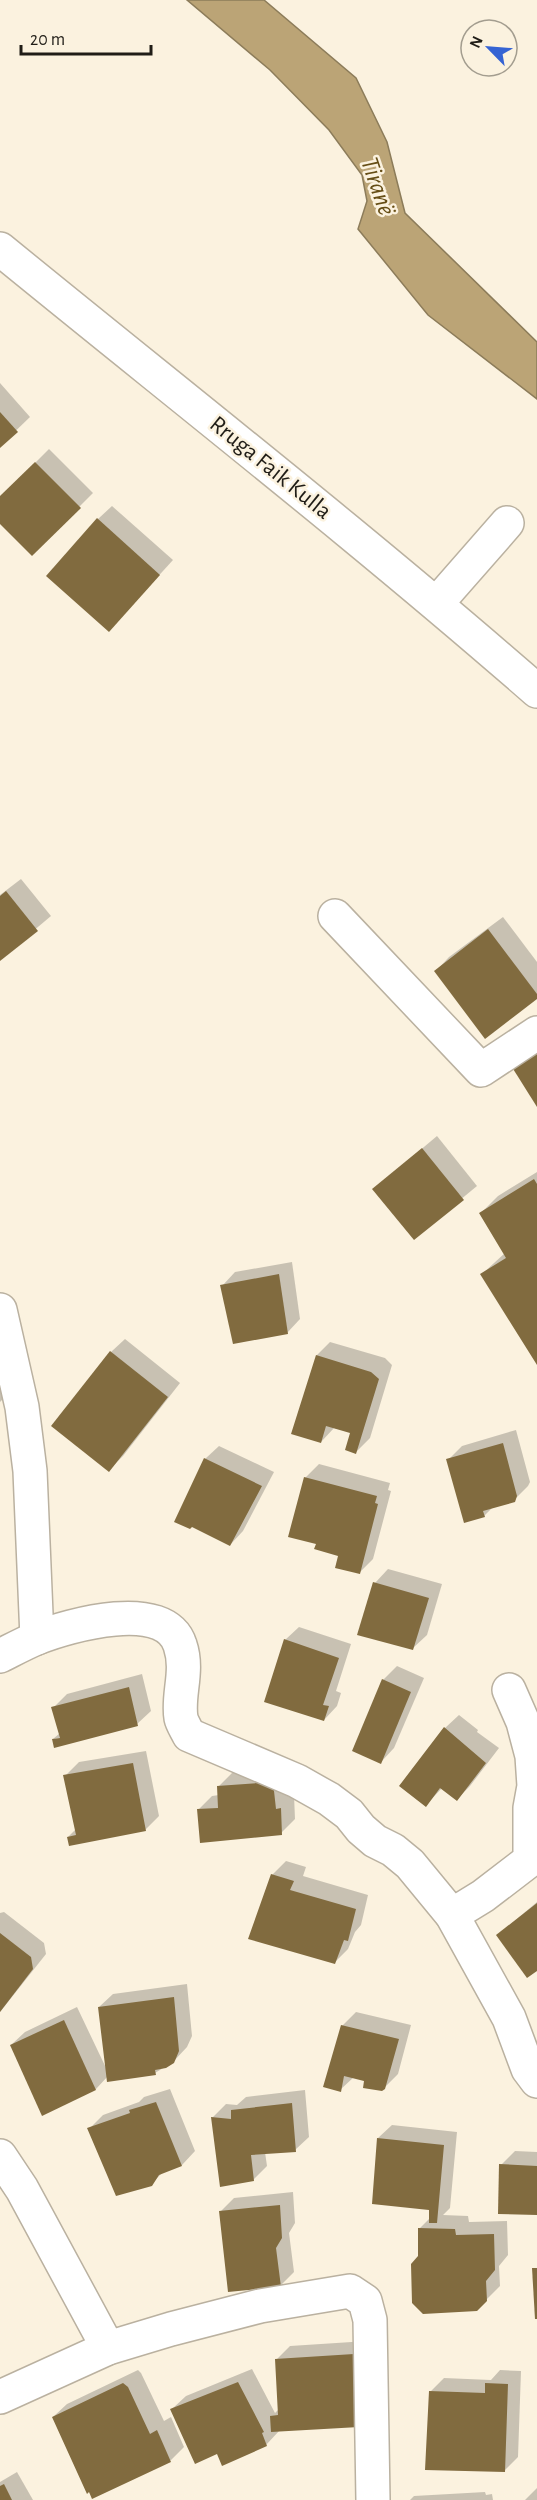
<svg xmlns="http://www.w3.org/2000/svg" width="537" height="2500" font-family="'Alegreya Sans',sans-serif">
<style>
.water{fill:#bba476;stroke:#8c7c5a;stroke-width:1.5}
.shadow{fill:#0003}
.building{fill:#816b3f}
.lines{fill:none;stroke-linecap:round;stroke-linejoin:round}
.minor-casing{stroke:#bab1a0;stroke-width:36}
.minor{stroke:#fff;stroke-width:33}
.labels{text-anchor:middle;stroke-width:5;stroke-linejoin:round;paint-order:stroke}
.street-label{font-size:24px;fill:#201d17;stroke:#fbf2df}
.water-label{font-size:26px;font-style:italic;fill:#654d15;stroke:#fbf2df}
</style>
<rect width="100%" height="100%" fill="#fbf2df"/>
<!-- water -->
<polygon class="water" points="187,0 264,0 356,78 387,142 405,213 537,342 537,399 428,315 358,229 367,201 362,175 329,130 270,70"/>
<!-- shadow -->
<g class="shadow">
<polygon points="0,383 30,417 0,446"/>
<polygon points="49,449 93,493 32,554 0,522 0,498"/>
<polygon points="112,506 173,560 122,616 98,519"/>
<polygon points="21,879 51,916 0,959 0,895"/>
<polygon points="503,917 537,962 537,997 436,971 449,957"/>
<polygon points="437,1136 477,1186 414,1238 374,1189"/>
<polygon points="537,1172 537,1363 482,1274 505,1253 481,1213 498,1196"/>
<polygon points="292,1262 300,1319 287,1333 222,1286 235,1272"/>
<polygon points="0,1328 7,1395 0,1402"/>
<polygon points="125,1339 180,1383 123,1456 109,1470 111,1352"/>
<polygon points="330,1342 385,1358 392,1365 370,1438 356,1452 352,1432 334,1428 321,1442 317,1355"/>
<polygon points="516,1430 530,1482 528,1486 514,1500 494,1506 484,1516 448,1460 462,1446"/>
<polygon points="219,1446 274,1472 243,1531 230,1545 205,1459"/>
<polygon points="319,1464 390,1483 388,1490 391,1491 373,1559 360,1572 340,1555 318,1543 305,1478"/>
<polygon points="388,1569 442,1584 427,1635 413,1648 375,1583"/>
<polygon points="299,1627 351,1644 336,1691 341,1693 337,1706 324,1720 285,1640"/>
<polygon points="397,1666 424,1678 394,1748 381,1762 383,1680"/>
<polygon points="142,1674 151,1711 137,1724 53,1739 60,1733 53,1708 67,1694"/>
<polygon points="459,1715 478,1730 477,1732 499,1748 470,1786 457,1799 442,1788 426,1805 445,1728"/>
<polygon points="146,1751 159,1816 145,1830 68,1837 76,1829 65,1776 79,1762"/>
<polygon points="287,1770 294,1795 295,1819 281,1833 199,1809 212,1796 219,1795 218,1787 232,1773"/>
<polygon points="286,1861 306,1867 303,1876 368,1895 361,1925 355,1932 348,1949 334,1963 272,1875"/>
<polygon points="537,1902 537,1969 498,1935"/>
<polygon points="4,1912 44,1943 46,1954 0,2012 0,1913"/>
<polygon points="187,1984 192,2036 187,2047 173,2062 155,2073 108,2076 96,2089 43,2114 11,2045 25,2032 77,2007 107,2070 99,2007 113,1994"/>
<polygon points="356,2012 411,2025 398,2074 384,2088 354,2077 340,2090 342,2026"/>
<polygon points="170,2089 195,2151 182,2165 164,2171 151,2184 89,2129 103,2115 139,2102 144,2097"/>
<polygon points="305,2090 309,2137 295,2150 265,2152 267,2166 253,2180 212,2118 226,2104 237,2105 246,2097"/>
<polygon points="392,2125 457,2132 450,2208 443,2215 468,2216 469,2222 507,2221 508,2255 499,2266 500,2286 476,2310 419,2256 419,2229 430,2218 430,2208 378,2138"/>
<polygon points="515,2151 537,2152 537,2214 501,2165"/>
<polygon points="293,2192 295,2223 289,2233 294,2272 280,2286 220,2212 234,2198"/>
<polygon points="367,2341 372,2412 280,2430 266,2445 218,2452 172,2409 186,2396 252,2369 275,2413 279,2409 276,2360 290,2346"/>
<polygon points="138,2370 141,2373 164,2421 171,2417 184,2447 171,2460 93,2497 53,2417 67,2404"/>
<polygon points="500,2370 521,2371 518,2457 505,2470 430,2392 444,2378 491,2380"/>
<polygon points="17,2472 33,2500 0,2500 0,2482"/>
<polygon points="537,2488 537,2500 525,2500"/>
<polygon points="485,2492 486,2495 492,2494 493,2500 402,2500 410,2500 414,2496"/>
</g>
<!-- building -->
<g class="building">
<polygon points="0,412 18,432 0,448"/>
<polygon points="35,462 81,508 32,556 0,524 0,496"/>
<polygon points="97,518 160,575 109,632 46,576"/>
<polygon points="6,891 38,931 0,961 0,896"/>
<polygon points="488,929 537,994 537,999 485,1039 434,971"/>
<polygon points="537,1047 537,1107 510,1064"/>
<polygon points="422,1148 464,1200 414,1240 372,1189"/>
<polygon points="534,1179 537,1184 537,1365 480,1274 506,1258 479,1213"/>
<polygon points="279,1274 288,1334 233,1344 220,1285"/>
<polygon points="110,1351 168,1397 109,1472 51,1426"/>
<polygon points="316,1355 371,1372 379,1379 356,1454 345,1450 350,1433 326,1426 321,1443 291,1434"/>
<polygon points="503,1443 517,1496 515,1502 483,1511 485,1517 464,1523 446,1459"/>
<polygon points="204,1458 262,1486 230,1546 192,1527 190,1529 174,1522"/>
<polygon points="304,1477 377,1496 375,1503 378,1504 360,1574 335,1568 338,1556 314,1549 316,1544 288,1537"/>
<polygon points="373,1582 429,1598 413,1650 357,1635"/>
<polygon points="284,1639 339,1658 323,1705 329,1706 324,1721 264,1702"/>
<polygon points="382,1679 411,1692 381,1764 352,1751"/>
<polygon points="129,1687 138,1726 54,1748 52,1739 60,1738 51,1707"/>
<polygon points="444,1727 486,1763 457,1801 440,1788 426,1807 399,1786"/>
<polygon points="133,1763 146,1831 69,1846 67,1837 76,1835 63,1775"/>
<polygon points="273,1782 276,1809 281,1808 282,1835 200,1843 197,1809 218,1808 217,1786"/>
<polygon points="271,1874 294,1881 290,1890 356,1909 348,1941 344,1940 335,1964 248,1939"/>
<polygon points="537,1903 537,1971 527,1978 496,1935"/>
<polygon points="0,1933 31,1957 33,1969 0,2012"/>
<polygon points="174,1997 179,2051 174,2063 166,2068 155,2070 156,2075 107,2082 98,2007"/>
<polygon points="64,2020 96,2090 42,2116 10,2045"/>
<polygon points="341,2025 399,2039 385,2089 382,2091 363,2088 364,2081 344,2076 341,2092 323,2087"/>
<polygon points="156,2102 182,2166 159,2175 152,2186 116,2196 87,2128 130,2113 129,2110"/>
<polygon points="292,2103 296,2152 251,2155 254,2181 220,2187 211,2117 231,2119 231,2110"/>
<polygon points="377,2138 444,2145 437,2223 429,2223 429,2210 372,2204"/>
<polygon points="499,2164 537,2166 537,2215 498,2214"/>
<polygon points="280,2205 282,2238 276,2248 281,2287 228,2292 219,2211"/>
<polygon points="418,2228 455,2229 456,2235 494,2234 495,2270 486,2281 487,2301 477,2311 423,2314 412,2303 411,2264 418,2256"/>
<polygon points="532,2268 537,2268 537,2319 535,2319"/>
<polygon points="354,2354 359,2427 271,2432 270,2416 278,2415 275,2359"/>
<polygon points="238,2382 264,2432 262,2433 267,2446 222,2466 217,2454 195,2464 170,2409"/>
<polygon points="123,2383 128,2387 150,2434 157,2430 171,2462 92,2499 89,2492 87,2494 52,2417"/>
<polygon points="485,2383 508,2384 505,2472 425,2470 429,2391 485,2393"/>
<polygon points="4,2484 12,2500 0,2500 0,2486"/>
</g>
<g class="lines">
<!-- minor casing -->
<g class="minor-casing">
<g id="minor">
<path d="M0,249c180,147 362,289 537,442"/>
<polyline points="437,603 507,523"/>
<polyline points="335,916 481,1070 537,1033"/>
<polyline points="0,1310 22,1407 30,1471 37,1638"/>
<path d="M0,1656c12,-6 25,-13 37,-18 32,-13 128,-40 143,7 9,26 -3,50 1,73 1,5 5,11 8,17l108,46 32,18 20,15 12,15 14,12 18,9 17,14 42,51 57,103 19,51 9,12"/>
<polyline points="452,1915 483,1896 530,1860 530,1808 534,1786 532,1756 523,1722 509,1690"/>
<polyline points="0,2156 22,2189 108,2348"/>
<polyline points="0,2397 108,2348 171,2329 260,2306 350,2291 365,2301 370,2320 373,2500"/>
</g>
</g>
<!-- minor -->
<use href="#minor" class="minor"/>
</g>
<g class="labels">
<!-- street labels -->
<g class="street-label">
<text transform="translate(271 467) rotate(39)" y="8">Rruga Faik Kulla</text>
</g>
<!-- water labels -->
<g class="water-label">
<text transform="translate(379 186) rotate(71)" y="9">Tiranë</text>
</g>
</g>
<!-- north arrow -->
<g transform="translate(489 48) rotate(295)"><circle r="28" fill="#fbf2df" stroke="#a39d8f" stroke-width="1.5"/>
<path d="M0-4.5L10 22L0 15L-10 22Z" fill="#3563d3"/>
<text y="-9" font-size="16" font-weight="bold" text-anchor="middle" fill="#201d17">N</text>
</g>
<!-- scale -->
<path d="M21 45v9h130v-9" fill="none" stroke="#201d17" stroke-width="3"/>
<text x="30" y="45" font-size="18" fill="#201d17" stroke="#fbf2df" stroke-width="4.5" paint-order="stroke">20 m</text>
</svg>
